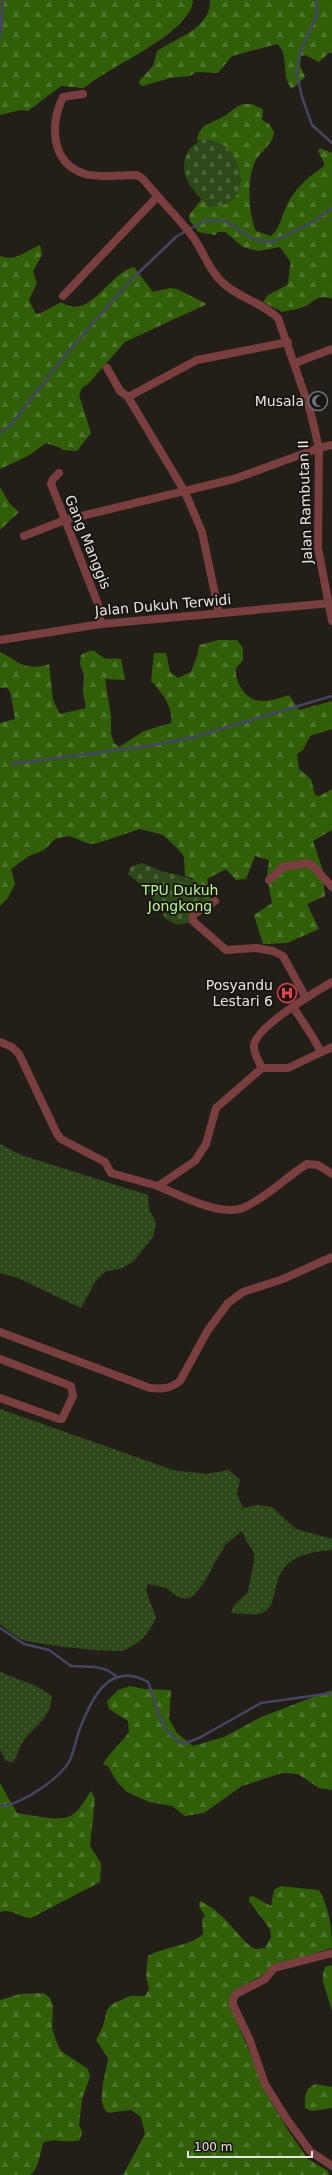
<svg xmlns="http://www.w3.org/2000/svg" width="332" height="2175" font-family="'DejaVu Sans',sans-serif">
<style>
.grass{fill:url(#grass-dots)}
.forest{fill:url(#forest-firs)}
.cemetery{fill:url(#cemetery-stones)}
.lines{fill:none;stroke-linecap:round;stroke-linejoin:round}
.stream{stroke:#464462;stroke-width:2.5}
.minor{stroke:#783e40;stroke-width:8}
.labels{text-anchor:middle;stroke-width:4;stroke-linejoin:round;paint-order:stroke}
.poi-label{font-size:14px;fill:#e8e4e0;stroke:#1b150f;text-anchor:end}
.street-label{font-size:14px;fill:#e8e4e0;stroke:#1b150f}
.park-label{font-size:14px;fill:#b5f68e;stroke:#1b150f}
</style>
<defs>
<pattern id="grass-dots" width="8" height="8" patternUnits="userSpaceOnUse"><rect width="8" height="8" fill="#2d491a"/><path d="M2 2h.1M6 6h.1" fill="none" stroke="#4b633b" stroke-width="1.8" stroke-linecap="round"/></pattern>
<pattern id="forest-firs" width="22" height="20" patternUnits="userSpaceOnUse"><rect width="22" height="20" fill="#325e0a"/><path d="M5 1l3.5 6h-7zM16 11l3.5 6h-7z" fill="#50752d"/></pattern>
<pattern id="cemetery-stones" width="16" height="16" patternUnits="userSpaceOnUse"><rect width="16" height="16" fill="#2d491a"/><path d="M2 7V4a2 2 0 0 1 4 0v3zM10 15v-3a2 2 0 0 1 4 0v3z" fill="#4b633b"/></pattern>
</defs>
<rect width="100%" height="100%" fill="#241e18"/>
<!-- grass -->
<g class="grass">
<polygon points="0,1144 21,1155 148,1195 149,1209 156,1223 153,1237 134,1261 121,1269 106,1271 95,1282 81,1308 18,1278 0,1273"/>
<path d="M0,1409l173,61 33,4 23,-4 11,10 -3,14 6,14 15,-3 14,2 24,22 36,10v11c-76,5 -44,51 -70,63 -7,3 -22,0 -31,0l3,-8 14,-13 6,-32v-8l-7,-10 -5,-11 -17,14 -22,39 -10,12 -7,3 -8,-2 -12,-9 -18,-4 -2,6 10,28c-7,15 -16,26 -32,32 -10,4 -88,-6 -101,-10 -9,-4 -16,-10 -23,-16z"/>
<path d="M0,1672l36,14 16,10c-2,25 -17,28 -30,47 -4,6 -4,13 -9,19l-7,-1 -6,-11z"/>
</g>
<!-- forest -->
<g class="forest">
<path d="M0,0h192l1,2c-7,34 -80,62 -106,84l-4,2 -22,-2 -33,25 -7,-1 -21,5z"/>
<path d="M210,0h122v53h-3l-10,9 -14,-7 -4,1 -1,10 5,11 -13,12c-12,-12 -2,-35 -15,-45l-45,12 -14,17 -22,-1 -6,4 -20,2 -27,8 -3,-1 -1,-4 14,-15 4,-15c18,-13 54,-22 53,-51z"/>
<path d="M243,104h8l12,5 -1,11 7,4 5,8c0,10 -11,18 -17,26 -11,18 -9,54 -1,73l15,5c9,-8 10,-18 15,-29 8,-18 22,-30 38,-41v-3l-6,-12 2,-3 12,5v146c-10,-4 -15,-1 -23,5 -6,5 -20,6 -27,8l-19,-10 5,-7 19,-10c3,-8 1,-14 4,-22l-11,-16 -22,4 -15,-4 -18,-15h-7l-3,3 -17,-3 -8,-11 -1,-6 13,-16 7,8 29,-17 3,-11 -37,-40 -7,2c2,-18 15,-17 27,-25 7,-4 11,-9 19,-12z"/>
<path d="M40,245l2,10 -9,16 4,12 -8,17 7,14 5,-1 20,-11c29,20 48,-30 73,-35l19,25 17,-4 7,1 30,15 -82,38 -37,42 -6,4 -3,7 12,38 -14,18 -15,-1 -1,-2 -15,-5 -18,13 -28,13v-213c15,6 26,-5 40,-11z"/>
<polygon points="0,487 10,504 19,512 0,530"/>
<path d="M218,640h19l6,8v12l-7,8c-2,13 10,33 25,33 10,0 19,-3 28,-6l10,15 33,-9v28l-22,7 -7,14 -6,4 2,15 12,10 4,16 4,1 13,-7v41l-19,11 9,27 3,28 -18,8 12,25 -32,14 -24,1 -9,-29 18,-12 -5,-26 2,-17 -14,-4 -9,23 -10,1 -10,-11 -19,10 4,21 -5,4 -14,-26 -7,-2 -1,-19 -5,-7 -16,-15 -23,-6 -42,14 -8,1 -21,-8 -14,3 -11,11 -15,6 -18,13 4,15 -7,14 -8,8v-183l15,-4 -5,-28 -3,-3h-7v-36c19,9 24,20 49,12l4,36 7,14 26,-6 -3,-17 1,-16 -4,-11 1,-9c14,-8 12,-4 23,3 5,2 11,-1 17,1l4,21 -20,-1 6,37v18l3,9 5,4 25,-16 27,-8c3,-15 -10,-32 -20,-42l3,-28h12l4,19 8,6 13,-6 7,-19 1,-8z"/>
<path d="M130,1686l14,3 27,1 -2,29 8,14 16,13 31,-9 37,-20 71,-27v100l-13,-2 -21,-14 -16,-1 -40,13 -38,27 -19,3 -13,-10 -23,-4 -22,-10 -10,-10 -9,-16 -5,-1c4,-10 19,-23 26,-33l-1,-11 -19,-12 -2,-8 11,-11z"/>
<path d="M0,1783l17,30c12,2 40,8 51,4 11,-4 17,-18 23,-26l4,7 -5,48 11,17 -1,19 -69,36c-11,0 -20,-10 -31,-6z"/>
<path d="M280,1886l39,4c10,17 13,38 13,58l-42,13 -42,22 -17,12 -2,8 40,95 19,32 20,29 20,12 1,4h-206l22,-41 -4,-17 -10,-7 -23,3c-13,-10 -2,-38 0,-55l-12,-18 7,-14 4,-16 5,-6 18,-8h15l4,-7 -3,-15 2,-18c17,-10 41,-9 55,-22l-1,-15 3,-3 -6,-10 1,-5c22,10 33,29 50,45l5,3 10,-1 6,-11 -1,-8 -21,-28v-4l4,-1 18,10 3,-16z"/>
<polygon points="332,1965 332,2011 323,1982 323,1974 325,1967"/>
<path d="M44,1993l6,5 3,7 -1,23 5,15 4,8 27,18 2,8 -8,22 -3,26 3,7 -2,8c-14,4 -26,-3 -37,3 -3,10 -4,26 -13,32h-30v-175l20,-6z"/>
<path d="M315,2084l17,3v21l-20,3 -7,-3c0,-12 -1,-18 10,-24z"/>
</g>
<!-- cemetery -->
<g class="cemetery">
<path d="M204,139c25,1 40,24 35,48 -1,5 -4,13 -9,15 -6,4 -14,4 -21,5 -6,-6 -12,-12 -17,-19 -14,-17 -9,-42 12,-49z"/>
<path d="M141,863c7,2 14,6 21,8 22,7 47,5 43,38l-15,13 -12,3 -12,-6 -19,-29 -19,-16 3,-7z"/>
</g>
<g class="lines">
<!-- stream -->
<g class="stream">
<polyline points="316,0 317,15 301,50 296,71 302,97 312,125 332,143"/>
<polyline points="0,38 3,0"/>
<polyline points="0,433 11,425 66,354 131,280 177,236 206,220 226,221 253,239 272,242 313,222 332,208"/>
<polyline points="12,764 148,746 194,737 332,696"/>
<polyline points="0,1628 24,1644 49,1650 71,1666 95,1667 107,1670 116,1676"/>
<path d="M0,1806c21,-1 60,-27 70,-46 4,-9 6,-20 9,-29 12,-32 30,-71 69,-49 10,23 10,50 35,62l16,-6 62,-35 71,-10"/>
</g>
<!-- minor -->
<g class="minor">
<path d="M83,94l-20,3c-13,27 -13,66 22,77 13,4 38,1 52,1l6,4c16,20 35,38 50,58 11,15 16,34 30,46 16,15 40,20 55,35l32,92 9,38 -1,100 14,73"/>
<polyline points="63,296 157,197"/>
<polyline points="295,363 332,349"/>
<polyline points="107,368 120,391 128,397 185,492 202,532 219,613"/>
<polyline points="128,397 197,360 288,342"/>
<polyline points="59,473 53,479 51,484 98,604 101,624"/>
<polyline points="24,536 65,520 234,479 319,448 332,445"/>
<polyline points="0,640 101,624 332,603"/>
<polyline points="269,880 283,867 307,863 312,865 332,887"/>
<polyline points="215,901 193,915 193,921 226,950 256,948 273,951 283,956 306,998"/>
<path d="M293,1007c10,15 20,29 28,45"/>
<polyline points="0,1042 12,1047 19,1054 57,1134 61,1139 105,1162 111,1173 158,1186 195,1161 206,1144 216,1108 262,1068 288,1068 332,1047"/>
<path d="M262,1068c-3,-7 -9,-15 -8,-23 3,-19 61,-53 78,-63"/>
<path d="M158,1186c21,9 63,31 85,22 23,-10 43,-31 64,-44l11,1 14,9"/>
<path d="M0,1332l150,56c13,1 20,1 30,-7l28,-51 20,-27 15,-11 40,-13 49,-22"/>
<polyline points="0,1359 71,1386 73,1396 62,1419 59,1419 0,1398"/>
<polyline points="332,1953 274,1968 265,1979 236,1994 233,1999 233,2005 249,2038 265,2084 286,2118 310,2151 332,2166"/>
</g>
</g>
<!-- icons -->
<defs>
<g id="mosque-ring" transform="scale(1)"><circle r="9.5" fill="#1b150f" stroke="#6b7280" stroke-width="1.5"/><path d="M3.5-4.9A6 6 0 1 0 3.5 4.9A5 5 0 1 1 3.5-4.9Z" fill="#6b7280"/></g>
<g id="hospital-ring" transform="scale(1)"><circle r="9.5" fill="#1b150f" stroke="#e0444e" stroke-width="1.5"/><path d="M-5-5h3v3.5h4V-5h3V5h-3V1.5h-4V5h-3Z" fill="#e0444e"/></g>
</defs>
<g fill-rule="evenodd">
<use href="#mosque-ring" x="318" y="401"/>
<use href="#hospital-ring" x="287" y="993"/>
</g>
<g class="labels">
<!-- poi labels -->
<g class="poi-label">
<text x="304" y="406">Musala</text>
<text x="273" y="990">Posyandu<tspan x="273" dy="16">Lestari 6</tspan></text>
</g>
<!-- street labels -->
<g class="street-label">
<text transform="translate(305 502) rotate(-92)" y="5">Jalan Rambutan II</text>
<text transform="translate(88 542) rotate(68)" y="5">Gang Manggis</text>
<text transform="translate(163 605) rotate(-5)" y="5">Jalan Dukuh Terwidi</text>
</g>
<!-- park labels -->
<g class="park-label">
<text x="180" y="895">TPU Dukuh<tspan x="180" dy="16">Jongkong</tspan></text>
</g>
</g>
<!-- scale -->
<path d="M188 2151v6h124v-6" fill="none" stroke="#e8e4e0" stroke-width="2"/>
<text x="194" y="2151" font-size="12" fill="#e8e4e0" stroke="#1b150f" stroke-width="3" paint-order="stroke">100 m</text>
</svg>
